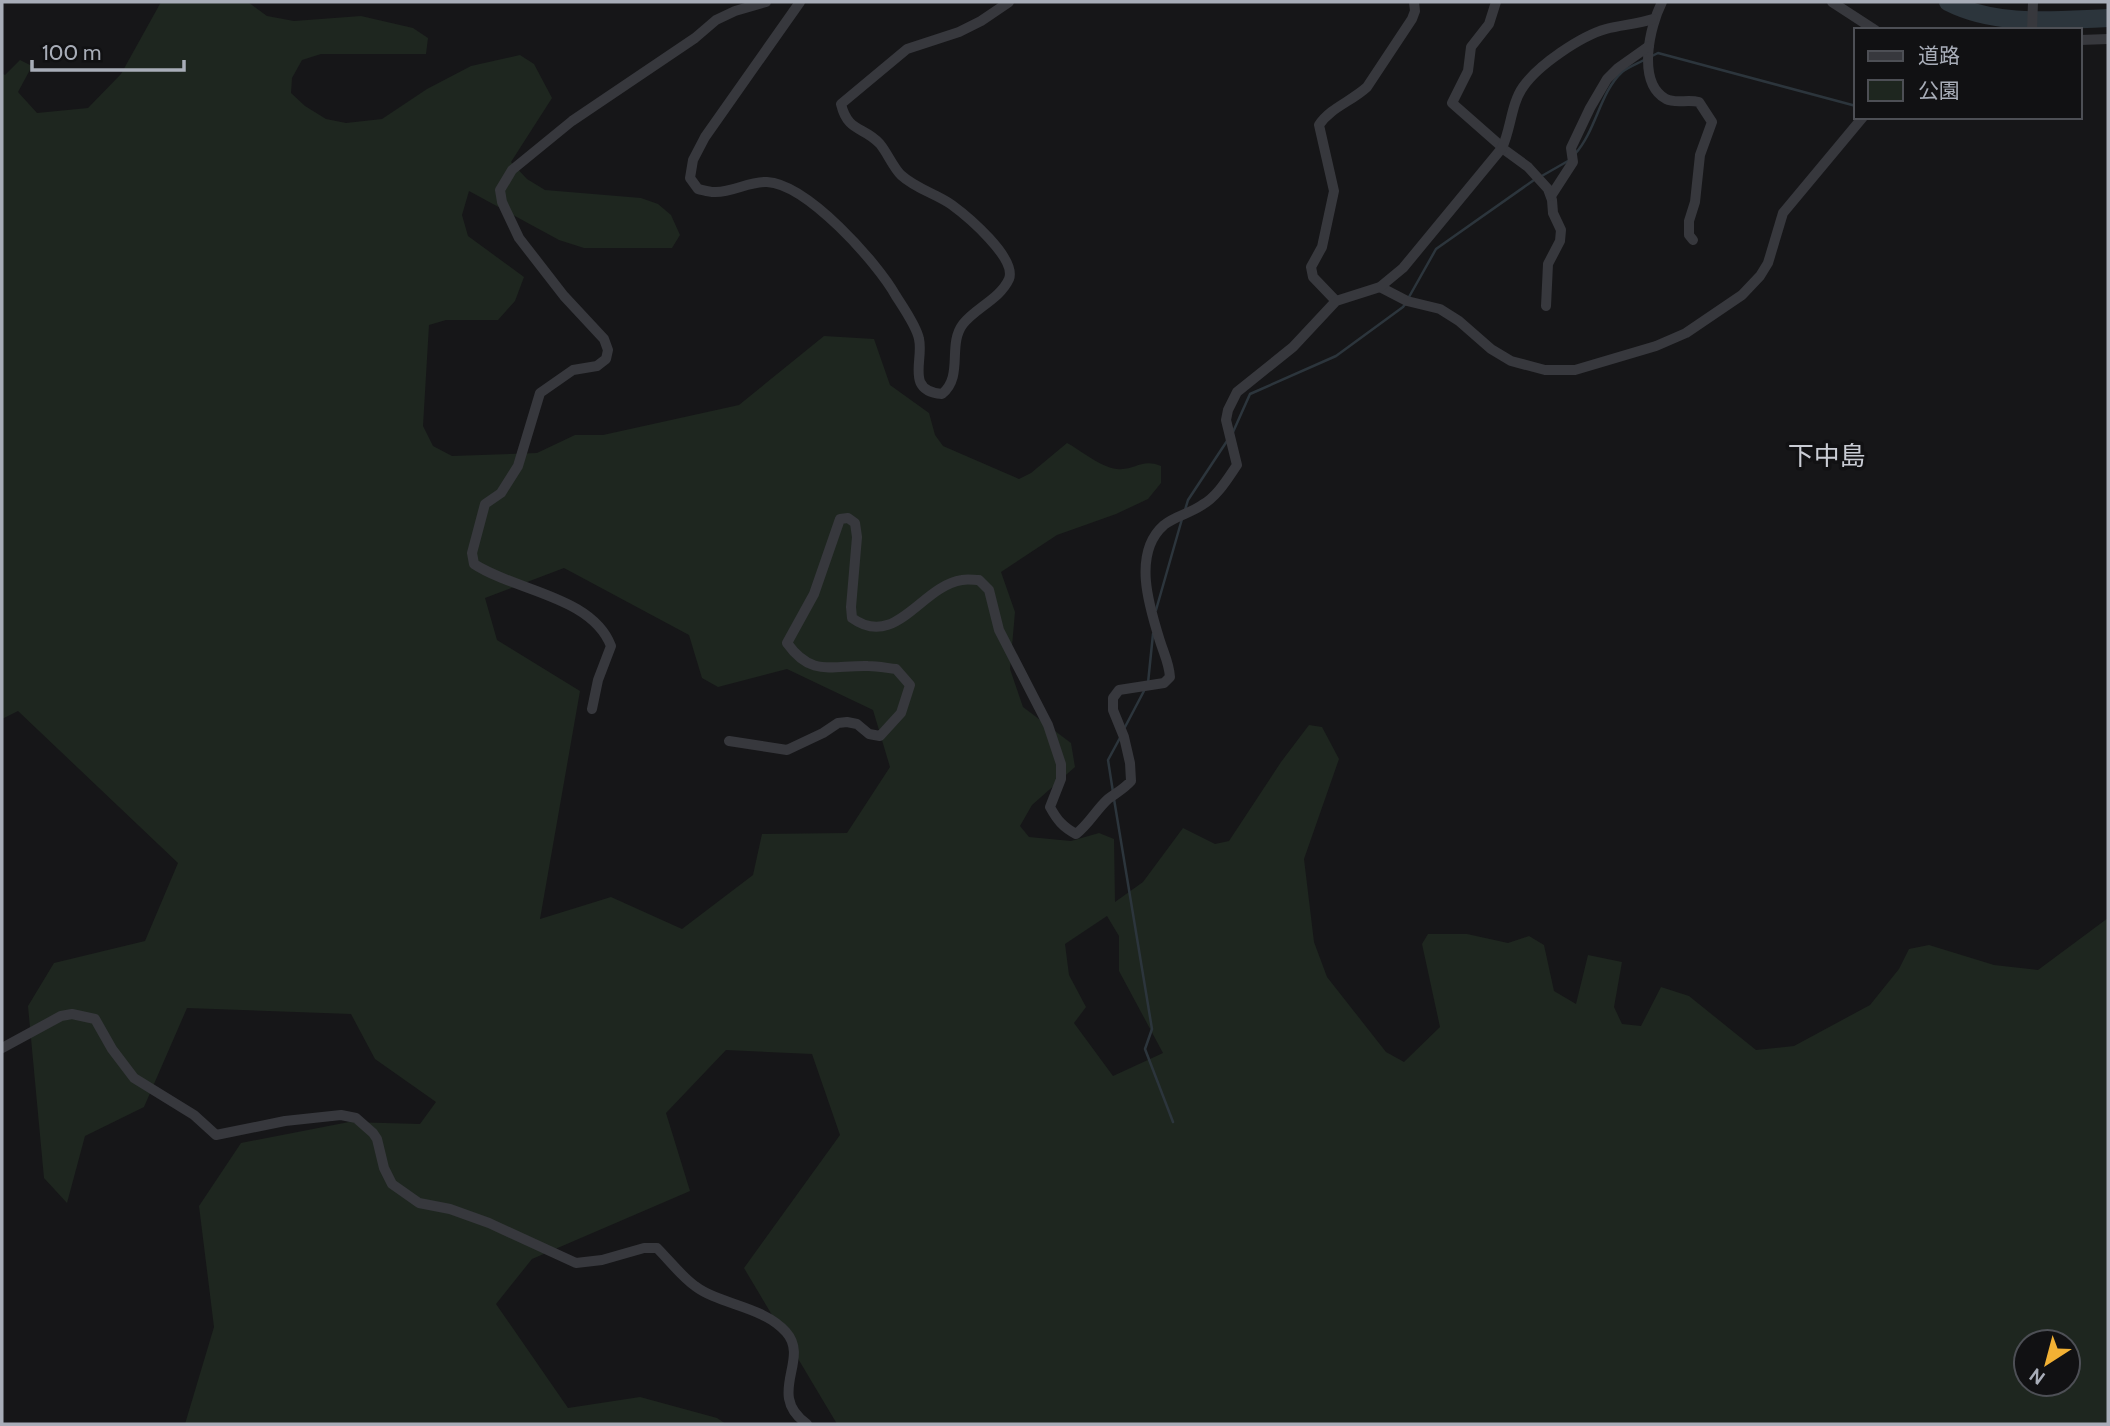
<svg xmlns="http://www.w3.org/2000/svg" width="2110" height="1426" font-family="Cabin,'Noto Sans JP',sans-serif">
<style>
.green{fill:#1e261f;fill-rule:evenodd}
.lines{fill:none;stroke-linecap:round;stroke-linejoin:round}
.stream{stroke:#2c353c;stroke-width:2.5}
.river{stroke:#2c353c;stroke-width:18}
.minor{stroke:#37383d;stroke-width:10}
.labels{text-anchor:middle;stroke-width:7;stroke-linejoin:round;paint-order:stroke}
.quarter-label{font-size:26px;fill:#c9ccd4;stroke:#111113}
</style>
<rect width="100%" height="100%" fill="#161618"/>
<!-- green -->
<path class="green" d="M161,2h87l19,14 27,5 67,-5 52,12 15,10 -2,16h-105l-19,6 -10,18 -1,15 14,13 21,13 20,4 36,-4 45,-30 44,-23 49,-11 14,9 18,34 -41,64 16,17 18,11 96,8 17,6 13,11 9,20 -8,13h-88l-25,-8 -90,-49 -7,24 6,21 56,41 -9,24 -17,19h-52l-17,5 -6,101 10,20 19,10 85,-3 38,-18h28l136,-30 85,-69 50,3 16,46 39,28 6,22 8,11 76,33 12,-6 36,-30c15,8 33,24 50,26 18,2 24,-11 44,-3v17l-13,16 -32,15 -59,21 -56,37 14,40 -5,57 13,38 48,36 4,24 -43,38 -12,21 9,11 42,4 28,-8 15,6 1,63 28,-20 40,-54 32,16 14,-3 52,-79 28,-37 13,2 17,32 -35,100 10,83 13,35 59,75 18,10 36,-35 -18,-83 6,-10h39l41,9 21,-7 15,9 10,46 22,13 12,-49 34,7 -8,45 8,17 19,2 20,-39 28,9 67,54 38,-4 76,-41 29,-36 10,-20 20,-4 65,20 44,5 70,-52v506h-1271l-93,-156 96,-133 -28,-81 -86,-4 -60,63 24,78 -158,68 -36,45 72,104 72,-11 77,21 9,6h-541l29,-97 -15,-121 42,-63 108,-21 71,2 16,-22 -61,-43 -24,-45 -164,-6 -43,99 -59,29 -18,67 -23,-25 -16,-172 26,-43 91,-22 33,-78 -160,-152 -16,8v-646l3,2 15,-15 12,6 -14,26 19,21 51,-5 33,-34zM564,568l125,67 13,43 16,9 69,-18 86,41 17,57 -43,66 -85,1 -9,41 -71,54 -71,-32 -71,22 40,-228 -83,-51 -12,-42zM1107,916l12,20v35l44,82 -50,23 -39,-53 12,-16 -17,-32 -4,-31zM2026,1342h42v42h-42z"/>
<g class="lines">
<!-- stream -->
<g class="stream">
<polyline points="2016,30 2022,20"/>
<polyline points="1652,56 1658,53 1856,106"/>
<path d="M1575,154c21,-23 25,-62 47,-82 6,-5 17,-9 24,-13"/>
<polyline points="1540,177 1568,161"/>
<polyline points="1409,297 1436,249 1534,180"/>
<polyline points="1233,432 1250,394 1336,356 1403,307 1406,303"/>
<polyline points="1185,510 1188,500 1227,441"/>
<polyline points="1156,610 1182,519"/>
<polyline points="1148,683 1153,634"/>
<polyline points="1125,727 1145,689"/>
<polyline points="1113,792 1108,760 1121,736"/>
<polyline points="1114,799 1152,1029 1145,1049 1173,1122"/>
</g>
<!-- river -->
<path class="river" d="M1948,2c49,25 107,18 160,16"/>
<!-- minor -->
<g class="minor">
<path d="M800,2l-95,135 -12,23 -3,18 8,11c5,1 11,3 16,3 18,1 35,-11 53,-10 40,2 110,80 129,114 7,11 21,31 23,43 5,21 -14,52 23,55 22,-18 5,-49 21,-70 12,-16 37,-25 46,-45 8,-21 -42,-63 -57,-74 -15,-11 -36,-16 -51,-30 -8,-8 -13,-21 -21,-31 -16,-18 -32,-11 -39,-40l66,-55 52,-17 22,-11 28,-19"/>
<polyline points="1496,2 1489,24 1471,47 1468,71 1452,103 1502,147"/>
<path d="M1662,2c-12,24 -26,80 4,97 10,5 21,0 33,3l13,20 -12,33 -5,47 -6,19v14l4,5"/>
<polyline points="1832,2 1875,30"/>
<polyline points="2032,30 2033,2"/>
<polyline points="2080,40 2108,39"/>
<polyline points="1502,148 1528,167 1548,189 1552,200 1553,213 1561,230 1560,241 1548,264 1546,306"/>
<polyline points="1551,196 1573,162 1571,148 1590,108 1607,79 1618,68 1649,46"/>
<polyline points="1380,287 1407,301 1440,309 1459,321 1491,349 1511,361 1545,370 1575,370 1656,346 1686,333 1742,295 1760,276 1768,263 1783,213 1863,117"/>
<path d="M1336,301l-23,-24 -2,-10 11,-20 12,-56 -15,-66c11,-17 33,-24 48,-38l45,-68 3,-8 -1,-9"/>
<path d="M592,709l6,-29 13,-34c-19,-50 -96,-55 -137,-82l-2,-11 13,-49 16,-11 17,-27 22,-73 33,-23 24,-4 9,-7 2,-9 -4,-11 -40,-43 -45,-58 -17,-36 -2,-12 12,-20 60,-49 123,-83 21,-18 19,-9 31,-9"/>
<path d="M729,741l58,9 36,-17 15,-10 9,-1 10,2 12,10 11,2 21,-23 9,-28 -14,-16c-9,-1 -19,-3 -28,-3 -36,-1 -56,12 -81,-23l27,-49 26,-75 8,-1 7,5 2,14 -6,70 1,11c44,32 69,-32 110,-38 5,-1 12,0 17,0l10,10 10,40 49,95 13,39v15l-11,28c7,13 13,20 26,27 13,-10 20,-24 32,-35 8,-6 16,-10 23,-18l-1,-18 -6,-26 -11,-27v-12l6,-8 45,-7 6,-6c-1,-14 -6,-23 -10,-36 -11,-35 -28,-88 4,-116 11,-9 27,-12 38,-20 15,-8 26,-27 35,-40l-11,-45 2,-10 9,-18 56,-45 43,-46 44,-14 23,-19 99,-120c9,-19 9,-44 21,-61 15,-22 58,-51 83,-58 15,-4 32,-5 47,-10"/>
<path d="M2,1048l59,-32 11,-2 23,5 17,30 22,29 60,37 22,20 69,-14 56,-6 15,3 17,15 4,6 7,29 8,16 27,19 31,6 39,14 87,40 26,-3 42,-12h13c12,12 24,28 38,38 25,19 68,20 91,46 25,28 -21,62 21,92"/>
</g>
</g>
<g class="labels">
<!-- quarter labels -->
<g class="quarter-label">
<text x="1827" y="465">下中島</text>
</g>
</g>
<!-- border -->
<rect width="2110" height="1426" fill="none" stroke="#a8adb8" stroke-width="7"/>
<!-- legend -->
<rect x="1854" y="28" width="228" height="91" fill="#111113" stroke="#4d4f55" stroke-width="2"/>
<rect x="1868" y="51" width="35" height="10" fill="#37383d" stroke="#4d4f55" stroke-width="2"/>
<text x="1918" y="63" font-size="21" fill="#a8adb8">道路</text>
<rect x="1868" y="80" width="35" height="21" fill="#1e261f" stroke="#4d4f55" stroke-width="2"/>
<text x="1918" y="98" font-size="21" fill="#a8adb8">公園</text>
<!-- north arrow -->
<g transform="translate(2047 1363) rotate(216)"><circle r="33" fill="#111113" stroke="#4d4f55" stroke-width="2"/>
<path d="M0-5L12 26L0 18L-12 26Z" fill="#f2b134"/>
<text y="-10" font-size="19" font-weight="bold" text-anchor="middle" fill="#a8adb8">N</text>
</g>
<!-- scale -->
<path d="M32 60v10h152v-10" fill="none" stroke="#a8adb8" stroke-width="3.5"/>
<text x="42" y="60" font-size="21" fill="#a8adb8" stroke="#111113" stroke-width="5" paint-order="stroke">100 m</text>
</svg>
